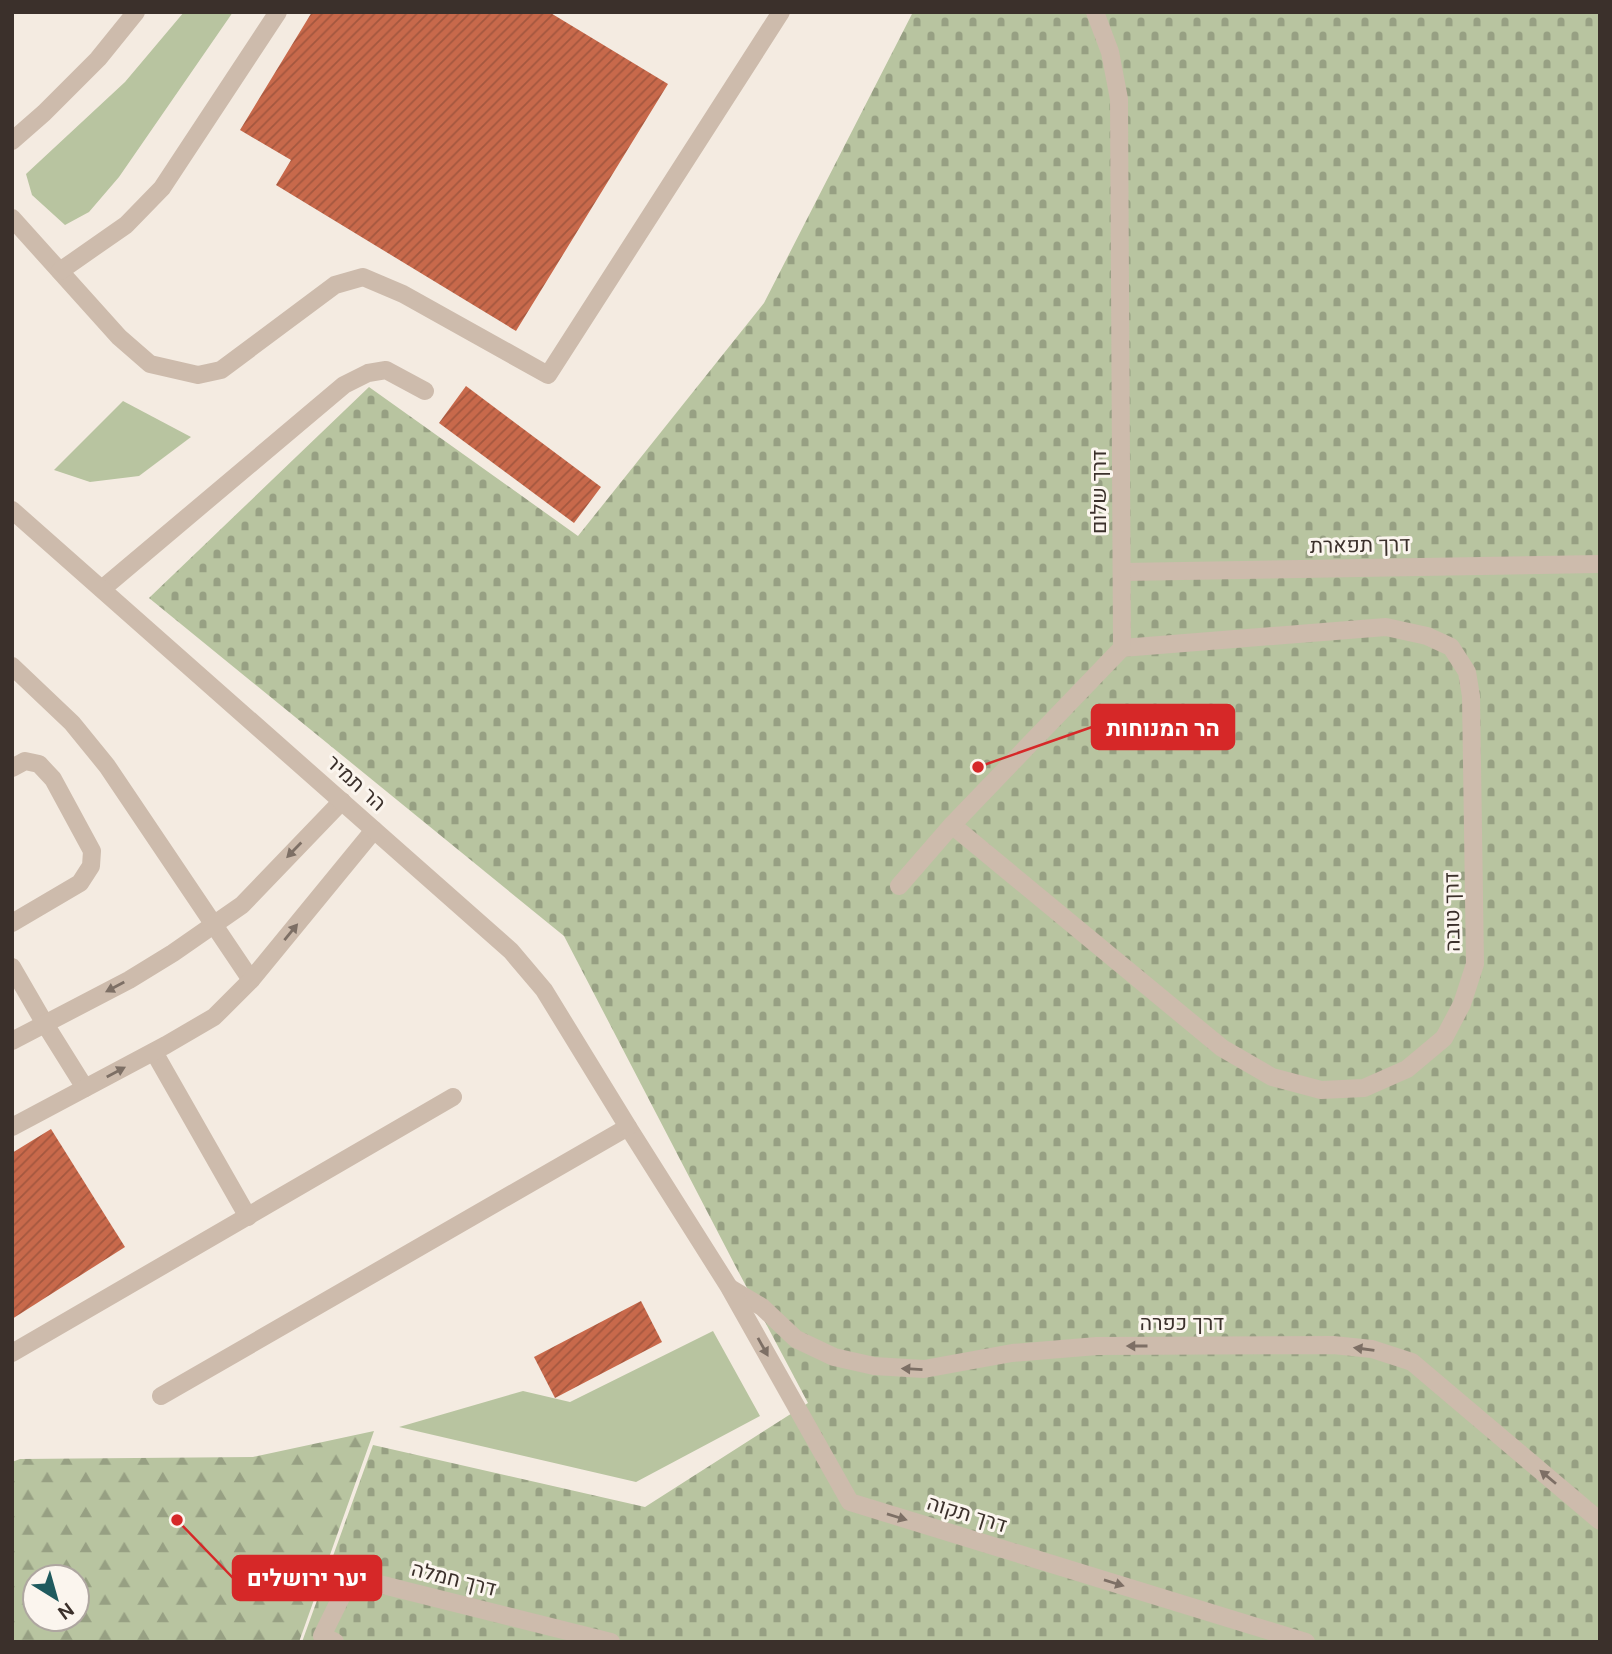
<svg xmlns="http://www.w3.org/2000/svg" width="1612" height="1654" font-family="'DM Sans',Heebo,sans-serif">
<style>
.green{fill:#b8c4a0}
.forest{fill:url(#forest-firs);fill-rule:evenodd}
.cemetery{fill:url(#cemetery-stones)}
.building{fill:url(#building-hatch)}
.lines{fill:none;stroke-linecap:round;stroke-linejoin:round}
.lane{stroke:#cdbbac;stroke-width:18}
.street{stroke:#cdbbac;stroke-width:18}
.oneway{fill:#7d6f65}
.labels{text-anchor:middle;stroke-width:6;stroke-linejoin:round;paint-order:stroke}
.street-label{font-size:21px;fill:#3b302b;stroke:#fbf5ee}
.leader{fill:none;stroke:#d62828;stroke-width:2.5}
.callout-dot{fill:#d62828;stroke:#fbf5ee;stroke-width:2.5}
.callout{fill:#d62828;stroke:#d62828;stroke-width:2.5}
.callout-label{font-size:23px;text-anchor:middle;font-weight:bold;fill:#fff}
</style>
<defs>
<pattern id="forest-firs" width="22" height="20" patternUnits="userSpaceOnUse" patternTransform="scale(1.75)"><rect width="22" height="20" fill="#b8c4a0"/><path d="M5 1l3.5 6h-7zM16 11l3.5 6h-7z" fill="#97a083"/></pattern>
<pattern id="cemetery-stones" width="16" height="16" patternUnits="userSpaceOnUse" patternTransform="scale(1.75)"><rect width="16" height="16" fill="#b8c4a0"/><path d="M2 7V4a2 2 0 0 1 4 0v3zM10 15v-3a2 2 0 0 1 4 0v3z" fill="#97a083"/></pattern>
<pattern id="building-hatch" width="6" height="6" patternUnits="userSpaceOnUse" patternTransform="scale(1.75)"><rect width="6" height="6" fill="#c8694b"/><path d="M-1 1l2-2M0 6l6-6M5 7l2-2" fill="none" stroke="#a4573f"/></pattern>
</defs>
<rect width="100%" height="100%" fill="#f4ebe1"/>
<!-- green -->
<g class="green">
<polygon points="184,12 233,12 119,177 89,212 65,225 32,195 26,174 125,82"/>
<polygon points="123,401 191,437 139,476 90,482 54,470"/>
<polygon points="713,1331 760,1416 636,1482 399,1427 523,1391 570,1402"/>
</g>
<!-- forest -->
<path class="forest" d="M374,1431l-75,211h-287v-180l8,-3 233,-2zM35,1577h42v42h-42z"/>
<!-- cemetery -->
<polygon class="cemetery" points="913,12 1600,12 1600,1642 302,1642 373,1445 645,1507 808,1403 737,1269 564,936 149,598 369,387 578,536 764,303"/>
<!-- building -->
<g class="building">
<polygon points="312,12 549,12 668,84 516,331 276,185 291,160 240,130"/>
<polygon points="466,386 601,487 574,523 439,423"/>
<polygon points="51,1129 125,1247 12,1319 12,1153"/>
<polygon points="641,1301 662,1342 555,1398 534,1357"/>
</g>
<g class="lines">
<!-- lane -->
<g class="lane">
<polyline points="12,218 119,337 150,364 198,375 221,370 335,285 363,277 403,294 548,375 781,12"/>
<polyline points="60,271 126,225 162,188 278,12"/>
<polyline points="1122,572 1600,564"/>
<polyline points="102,589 344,385 368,373 386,370 425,391"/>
<polyline points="12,666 72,723 107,766 251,980"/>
<polyline points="12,768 25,761 39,764 53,779 92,851 91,866 80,883 12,923"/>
<polyline points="952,825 1222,1048 1272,1077 1321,1090 1364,1088 1407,1069 1444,1038 1462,1004 1475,964 1471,696 1467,672 1451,647 1427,636 1386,627 1122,648"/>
<polyline points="899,886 952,825 1122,648 1119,99 1110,52 1095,12"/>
<polyline points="12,967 45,1024 85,1088"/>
<polyline points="12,1041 129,980 173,953 242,905 342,801"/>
<polyline points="154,1052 248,1217"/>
<polyline points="12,1127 166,1045 214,1017 251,980 374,830"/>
<polyline points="730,1288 762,1307 796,1339 834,1357 874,1366 924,1369 1012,1353 1097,1346 1333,1345 1372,1349 1412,1362 1600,1521"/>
<polyline points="12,1353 453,1097"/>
<polyline points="161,1396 628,1127 729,1287 850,1502 1306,1642"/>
<polyline points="335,1642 322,1636 351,1577 611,1642"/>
</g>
<!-- street -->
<g class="street">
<polyline points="12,141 44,113 98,59 136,12"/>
<polyline points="12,510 511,951 544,990 628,1127"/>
</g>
</g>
<!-- one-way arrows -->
<defs><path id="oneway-solid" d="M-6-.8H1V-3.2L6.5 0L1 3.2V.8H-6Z" transform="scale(1.75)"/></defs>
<g class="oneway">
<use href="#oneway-solid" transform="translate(294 850) rotate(134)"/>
<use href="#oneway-solid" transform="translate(291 932) rotate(-51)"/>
<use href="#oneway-solid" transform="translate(115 987) rotate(152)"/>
<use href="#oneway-solid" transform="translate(116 1072) rotate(-28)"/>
<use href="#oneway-solid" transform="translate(1137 1346) rotate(180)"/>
<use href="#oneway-solid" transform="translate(763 1347) rotate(61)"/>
<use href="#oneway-solid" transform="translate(1364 1349) rotate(-172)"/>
<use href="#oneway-solid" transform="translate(912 1369) rotate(-177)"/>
<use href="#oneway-solid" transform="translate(1548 1477) rotate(-140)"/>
<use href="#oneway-solid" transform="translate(897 1517) rotate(17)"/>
<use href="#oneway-solid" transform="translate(1114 1583) rotate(17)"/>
</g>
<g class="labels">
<!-- street labels -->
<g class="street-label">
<text transform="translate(1099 492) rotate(-90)" y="7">דרך שלום</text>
<text transform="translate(1360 545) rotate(-1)" y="7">דרך תפארת</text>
<text transform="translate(356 783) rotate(42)" y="7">הר תמיר</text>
<text transform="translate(1452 912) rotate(-91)" y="7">דרך טובה</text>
<text x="1182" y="1330">דרך כפרה</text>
<text transform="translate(967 1514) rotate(17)" y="7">דרך תקוה</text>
<text transform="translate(454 1579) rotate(14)" y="7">דרך חמלה</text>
</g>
</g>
<!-- callouts -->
<path class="leader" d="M978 767L1092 727M177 1520L233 1578"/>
<g class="callout-dot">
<circle cx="978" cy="767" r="7"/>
<circle cx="177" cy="1520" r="7"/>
</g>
<g class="callout">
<rect x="1092" y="705" width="142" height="44" rx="7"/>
<rect x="233" y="1556" width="148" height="44" rx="7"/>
</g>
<g class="callout-label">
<text x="1163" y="736">הר המנוחות</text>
<text x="307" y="1586">יער ירושלים</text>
</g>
<!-- border -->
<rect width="1612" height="1654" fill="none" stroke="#3b302b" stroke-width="28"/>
<!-- north arrow -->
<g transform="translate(56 1598) rotate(143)"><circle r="33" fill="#fbf5ee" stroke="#aea6a0" stroke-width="2"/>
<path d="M0-5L12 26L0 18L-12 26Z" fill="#1f5a5e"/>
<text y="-10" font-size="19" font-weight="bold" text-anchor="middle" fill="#3b302b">N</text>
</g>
</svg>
